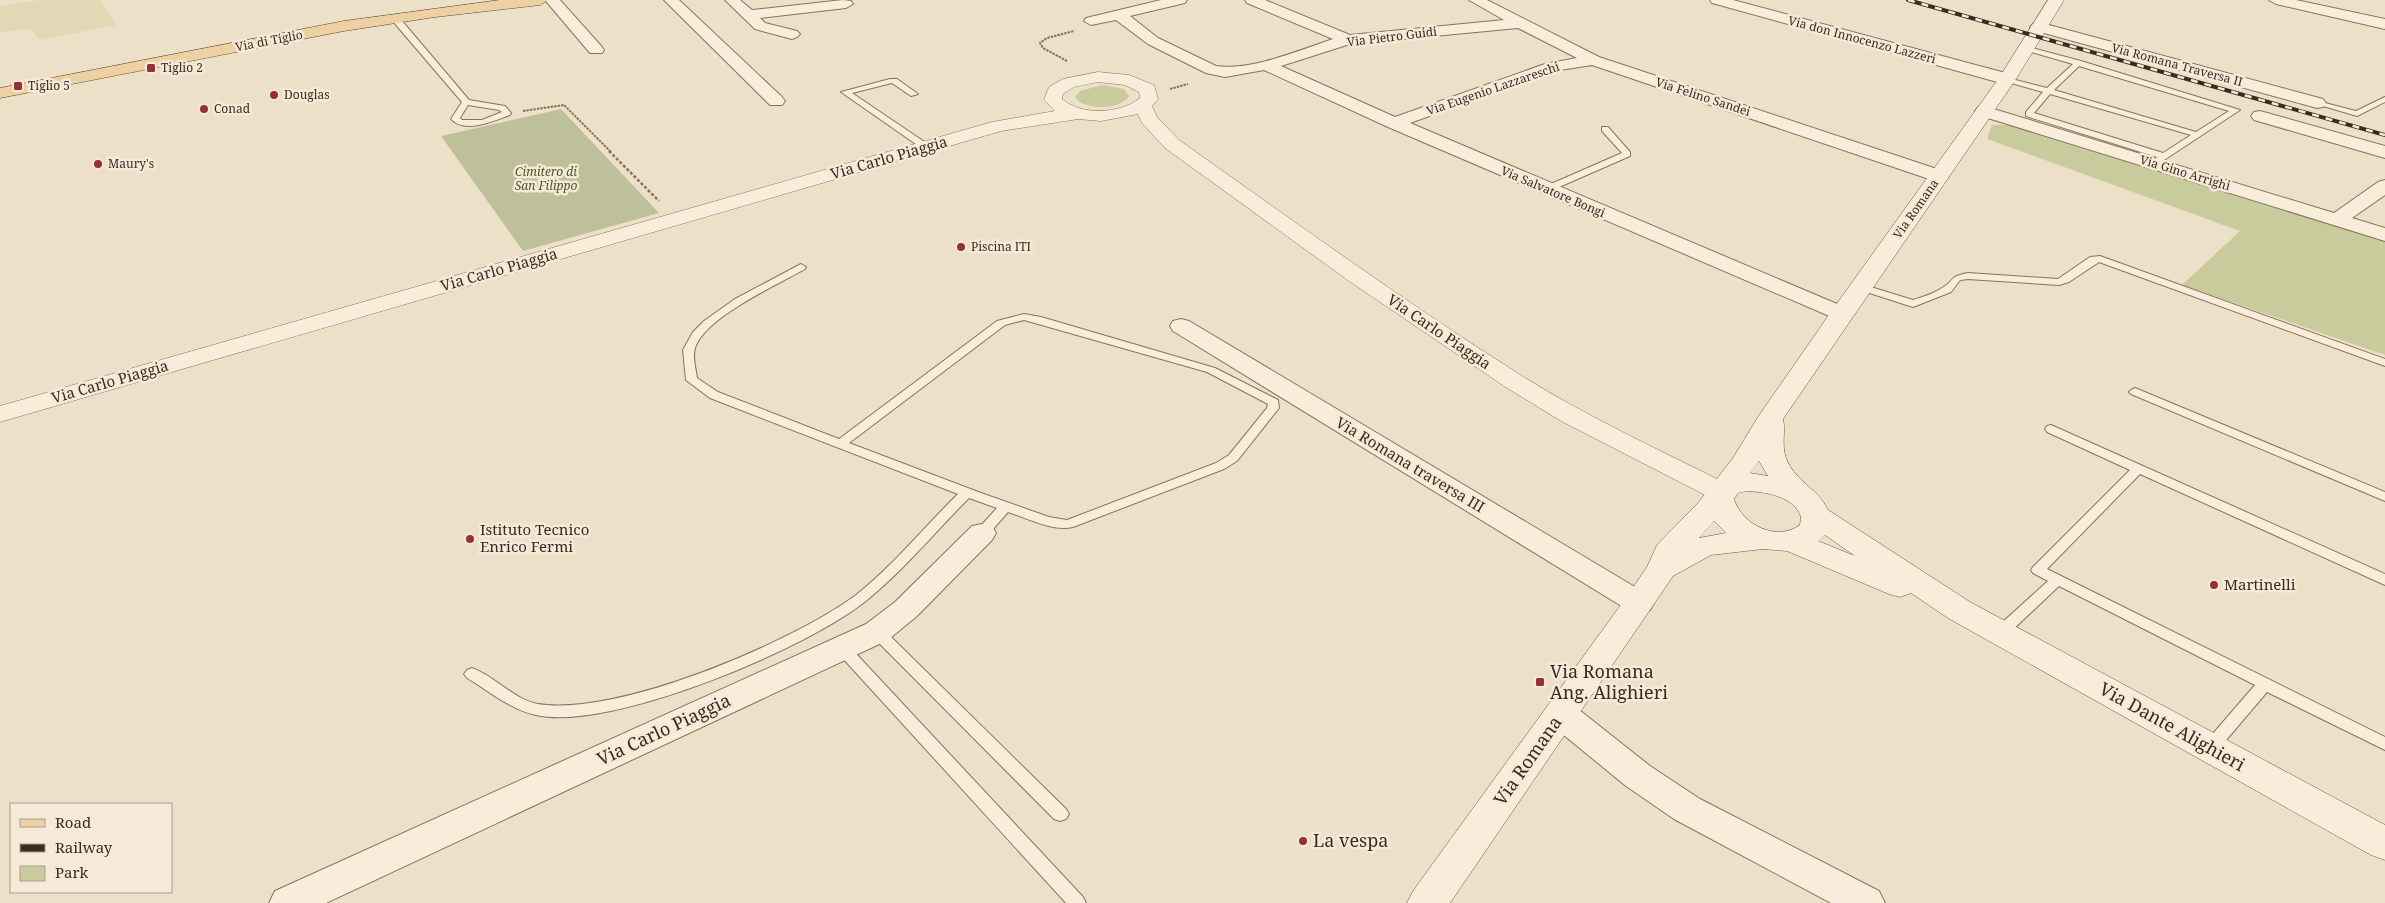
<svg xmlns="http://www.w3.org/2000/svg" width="2385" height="903" font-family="'Noto Serif',serif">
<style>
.farmland{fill:#e2d8b5}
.green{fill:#c8cb9c}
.cemetery{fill:#bec09a}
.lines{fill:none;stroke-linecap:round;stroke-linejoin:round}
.service-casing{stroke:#88725d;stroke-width:2}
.minor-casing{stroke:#88725d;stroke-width:2}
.tertiary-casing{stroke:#88725d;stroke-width:1}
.secondary-casing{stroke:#6a5340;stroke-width:1}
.primary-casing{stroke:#564031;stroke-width:1}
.path-far1{stroke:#88725d;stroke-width:2;stroke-dasharray:2.5 1;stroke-linecap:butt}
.path{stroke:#88725d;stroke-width:2.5;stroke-dasharray:3 2;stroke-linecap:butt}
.service{fill:#f8eddb;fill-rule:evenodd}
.minor{fill:#f8eddb;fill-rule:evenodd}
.tertiary{fill:#f8eddb;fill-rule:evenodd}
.secondary{fill:#f8eddb;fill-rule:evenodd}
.primary{fill:#eed1a2;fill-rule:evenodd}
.rail-casing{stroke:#392b20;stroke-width:4}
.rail{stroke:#f5ead7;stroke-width:2.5;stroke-dasharray:7;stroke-linecap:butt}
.poi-dot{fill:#953037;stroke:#f5ead7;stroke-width:2}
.labels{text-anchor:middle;stroke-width:5;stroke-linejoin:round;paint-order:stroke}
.far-street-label{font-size:12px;fill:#392b20;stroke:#f5ead7}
.far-poi-label{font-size:12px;fill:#392b20;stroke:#f5ead7;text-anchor:start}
.far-park-label{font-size:12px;font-style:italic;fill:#4c5528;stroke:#f5ead7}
.street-label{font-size:15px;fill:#392b20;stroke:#f5ead7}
.poi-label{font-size:15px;fill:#392b20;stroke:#f5ead7;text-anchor:start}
.near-poi-label{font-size:18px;fill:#392b20;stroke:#f5ead7;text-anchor:start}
.near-street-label{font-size:18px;fill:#392b20;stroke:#f5ead7}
</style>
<rect width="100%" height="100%" fill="#ede0c8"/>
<!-- farmland -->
<polygon class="farmland" points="40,0 100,0 116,25 41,40 29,28 0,33 0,6"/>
<!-- green -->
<g class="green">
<path d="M1102,85l22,4 5,7c-8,14 -45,15 -54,1l5,-6z"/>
<polygon points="1992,125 2011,125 2022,128 2385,241 2385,355 2182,285 2240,231 1987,139"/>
</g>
<!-- cemetery -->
<polygon class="cemetery" points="561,109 659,213 523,251 441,136"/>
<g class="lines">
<!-- service casing -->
<g class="service-casing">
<g id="service">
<path d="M391,15h6l72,85 36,6 6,7 -1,2c-17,6 -45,19 -59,4l11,-17 -71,-83zM468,105l31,5 3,2 -20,8h-20l-2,-2z"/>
<path d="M2024,46l57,15 159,49 -79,52h-6l-1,-2 3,-3 -131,-41v-4l17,-20 -39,-11v-4l43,11 26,-24 -49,-14zM2079,66l150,45 -33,21 -142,-42zM2050,94l141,41 -28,18 -129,-40z"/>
<polygon points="890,79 897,79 918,94 911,96 892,83 852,93 929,145 929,149 923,149 841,92"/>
<polygon points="2385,97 2385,102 2357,116 2313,103 2317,101 2356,111"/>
<polygon points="1602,127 1608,127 1630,152 1630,156 1550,191 1544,191 1544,187 1622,153 1602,131"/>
<path d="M2100,256l285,103v7l-286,-104 -30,20 -10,3 -91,-6 -8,1 -9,12 -38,15 -56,-18 -1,-2 5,-3 52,16c9,-3 20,-6 29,-12 14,-8 5,-11 26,-15l90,6 32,-22z"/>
<path d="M801,264l5,3 -1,2c-28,16 -100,48 -110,79 -3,9 1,21 2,30l21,14 121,47 158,-118 27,-7 17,3 174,51 63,32 1,8 -42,53 -13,8 -151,58c-20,5 -46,-9 -65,-15l-21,24h-10l-2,-3 2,-3 20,-22 -28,-10c-34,34 -65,72 -102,102 -58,48 -257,132 -331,115 -25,-5 -47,-24 -69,-37l-3,-4 3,-4 5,-2c23,8 42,32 66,36 79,13 255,-62 318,-109 37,-29 68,-68 102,-101l-248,-96 -24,-18 -3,-30 10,-18 11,-11 31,-22zM1024,320l183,52 61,32 -1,4 -38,47 -13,8 -149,57 -18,-3 -68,-24 -132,-50 156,-118z"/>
<polygon points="2135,388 2385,492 2385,501 2131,394 2129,392 2131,390"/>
<polygon points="2051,425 2385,574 2385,585 2140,474 2047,569 2385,737 2385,750 2267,692 2216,752 2210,754 2204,752 2202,748 2204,744 2255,685 2059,586 2005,637 1995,637 1993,633 1995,629 2048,581 2033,573 2031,570 2033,567 2130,470 2047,432 2045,429 2047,426"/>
<polygon points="877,627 882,628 1066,809 1069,814 1066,819 1060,821 1054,819 872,636 870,632 872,628"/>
<polygon points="842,643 847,644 1083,897 1086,903 1066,903 837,652 835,648 837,644"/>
</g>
</g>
<!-- minor casing -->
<g class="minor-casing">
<g id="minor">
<polygon points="545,0 560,0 602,47 604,50 602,53 590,53"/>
<polygon points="664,0 679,0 782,97 785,101 782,105 770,105"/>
<polygon points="725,0 740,0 752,10 843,0 851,1 853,4 846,8 760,18 765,23 797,31 800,34 797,37 792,39 755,29"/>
<path d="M1161,0h26l-2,3 -55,13 28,22 58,28c35,5 84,-16 117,-27l-86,-36 -2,-3h20l85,35 154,-15 -35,-20h18l112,57 347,115 3,4 -3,4h-14l-340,-115 -38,6 -144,52 439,186 3,5 -3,5 -8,2 -453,-194 -124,-57 -39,7 -19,-4 -58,-29 -32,-24 -25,5 -7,-4 2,-3zM1518,28l59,30 -32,6 -150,53 -114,-51 69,-22z"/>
<polygon points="1710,0 1733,0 2013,75 2015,79 2013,83 2001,83 1712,3"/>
<polygon points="2269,0 2296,0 2385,19 2385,29 2276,4"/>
<polygon points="2038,22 2323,99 2326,103 2323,107 2317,108 2033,30 2030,27 2033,24"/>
<polygon points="1984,106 2334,213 2378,182 2385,180 2385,195 2352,218 2385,228 2385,241 1978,115 1975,111 1978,107"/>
<polygon points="2260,111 2385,146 2385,158 2254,120 2251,116 2254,112"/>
<polygon points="1181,319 1189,321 1650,596 1654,603 1650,610 1639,613 1628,610 1173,331 1170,326 1173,321"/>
<polygon points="982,524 992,526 996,533 992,540 917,616 888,640 326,903 269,903 275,891 866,624 895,602 972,526"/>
<polygon points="1561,701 1573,705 1650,766 1700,799 1879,891 1885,903 1831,903 1674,819 1626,786 1549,723 1544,714 1549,705"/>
</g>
</g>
<!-- tertiary casing -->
<g class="tertiary-casing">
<path id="tertiary" d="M1098,72l31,3 25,10 4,14 -6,7 5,11 22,23c113,80 226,162 343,236 67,42 140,75 211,111l4,6 -4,6 -10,3 -10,-3 -152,-78 -57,-35 -155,-105 -184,-133 -23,-25 -4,-9 -37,7 -23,-2 -77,12 -1001,291v-16l992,-284 63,-11 -11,-11 5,-13 14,-8zM1098,82l27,3 14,7 1,6c-19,16 -59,18 -78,1l1,-5 11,-7z"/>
</g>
<!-- secondary casing -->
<g class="secondary-casing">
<path id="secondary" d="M2048,0h16l-48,79 -233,340c3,12 -2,25 3,39 8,23 33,31 42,52l142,92 415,223v35l-14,-5 -423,-237 -37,-25 -11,4 -11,-3 -102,-43 -24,-2 -52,6 -38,21 -223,327h-43l6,-12 215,-296 19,-28 10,-22 41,-42 35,-45 25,-41 75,-108 166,-231zM1759,461l9,15 -18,-3zM1747,491c19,1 47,5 54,26l-1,8c-23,17 -58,0 -66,-26l4,-6zM1714,521l12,12 -27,5zM1825,535l30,21 -37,-15z"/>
</g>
<!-- primary casing -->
<g class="primary-casing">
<polygon id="primary" points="500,0 548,0 540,5 435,17 344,31 0,98 0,88 344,21"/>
</g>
<!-- path-far1 -->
<g class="path-far1">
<polyline points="1067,61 1043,48 1040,43 1047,38 1074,31"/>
<polyline points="1170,89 1188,84"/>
<polyline points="523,111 564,105 611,152"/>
</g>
<!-- path -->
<polyline class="path" points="609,151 659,201"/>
<!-- service -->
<use href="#service" class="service"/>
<!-- minor -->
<use href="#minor" class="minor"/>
<!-- tertiary -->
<use href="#tertiary" class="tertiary"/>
<!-- secondary -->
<use href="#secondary" class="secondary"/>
<!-- primary -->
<use href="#primary" class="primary"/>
<!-- rail casing -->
<g class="rail-casing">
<polyline id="rail" points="1908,0 2385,135"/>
</g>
<!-- rail -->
<use href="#rail" class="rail"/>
</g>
<!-- markers -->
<g class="poi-dot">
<rect x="146" y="63" width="10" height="10" rx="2.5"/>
<rect x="13" y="81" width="10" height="10" rx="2.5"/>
<circle cx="274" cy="95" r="5"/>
<circle cx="204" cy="109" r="5"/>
<circle cx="98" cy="164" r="5"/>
<circle cx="961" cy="247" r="5"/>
<circle cx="470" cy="539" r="5"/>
<circle cx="2214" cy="585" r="5"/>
<rect x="1535" y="677" width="10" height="10" rx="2.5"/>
<circle cx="1303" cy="841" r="5"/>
</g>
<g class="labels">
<!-- far-street labels -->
<g class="far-street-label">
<text transform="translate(1392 37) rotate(-7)" y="4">Via Pietro Guidi</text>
<text transform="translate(1862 40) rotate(15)" y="4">Via don Innocenzo Lazzeri</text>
<text transform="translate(269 41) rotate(-11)" y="4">Via di Tiglio</text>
<text transform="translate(2177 65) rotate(15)" y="4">Via Romana Traversa II</text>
<text transform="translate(1493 89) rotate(-19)" y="4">Via Eugenio Lazzareschi</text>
<text transform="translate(1703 97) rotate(18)" y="4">Via Felino Sandei</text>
<text transform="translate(2185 173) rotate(17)" y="4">Via Gino Arrighi</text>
<text transform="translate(1553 192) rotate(23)" y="4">Via Salvatore Bongi</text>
<text transform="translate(1916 209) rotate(-55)" y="4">Via Romana</text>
</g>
<!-- far-poi labels -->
<g class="far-poi-label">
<text x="161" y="72">Tiglio 2</text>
<text x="28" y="90">Tiglio 5</text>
<text x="284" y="99">Douglas</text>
<text x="214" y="113">Conad</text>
<text x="108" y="168">Maury's</text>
<text x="971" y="251">Piscina ITI</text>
</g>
<!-- far-park labels -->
<g class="far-park-label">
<text x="546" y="176">Cimitero di<tspan x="546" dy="14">San Filippo</tspan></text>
</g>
<!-- street labels -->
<g class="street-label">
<text transform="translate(889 158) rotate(-16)" y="5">Via Carlo Piaggia</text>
<text transform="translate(499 270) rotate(-16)" y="5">Via Carlo Piaggia</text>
<text transform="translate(1439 332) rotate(34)" y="5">Via Carlo Piaggia</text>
<text transform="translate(110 382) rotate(-16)" y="5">Via Carlo Piaggia</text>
<text transform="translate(1410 465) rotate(31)" y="5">Via Romana traversa III</text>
</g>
<!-- poi labels -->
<g class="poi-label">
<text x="480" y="535">Istituto Tecnico<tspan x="480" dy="17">Enrico Fermi</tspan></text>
<text x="2224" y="590">Martinelli</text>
</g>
<!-- near-poi labels -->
<g class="near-poi-label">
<text x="1550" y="678">Via Romana<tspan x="1550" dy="21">Ang. Alighieri</tspan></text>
<text x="1313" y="847">La vespa</text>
</g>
<!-- near-street labels -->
<g class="near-street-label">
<text transform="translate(2172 727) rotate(29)" y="6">Via Dante Alighieri</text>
<text transform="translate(664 730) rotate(-25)" y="6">Via Carlo Piaggia</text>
<text transform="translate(1528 761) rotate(-55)" y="6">Via Romana</text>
</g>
</g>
<!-- legend -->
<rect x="10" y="803" width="162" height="90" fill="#f5ead7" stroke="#aa9e8e"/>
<rect x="20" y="819" width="25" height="8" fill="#eed1a2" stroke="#aa9e8e"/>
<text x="55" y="828" font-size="15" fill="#392b20">Road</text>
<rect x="20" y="844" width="25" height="8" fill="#392b20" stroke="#aa9e8e"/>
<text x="55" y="853" font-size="15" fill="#392b20">Railway</text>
<rect x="20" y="866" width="25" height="15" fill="#c8cb9c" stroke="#aa9e8e"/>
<text x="55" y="878" font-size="15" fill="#392b20">Park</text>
</svg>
